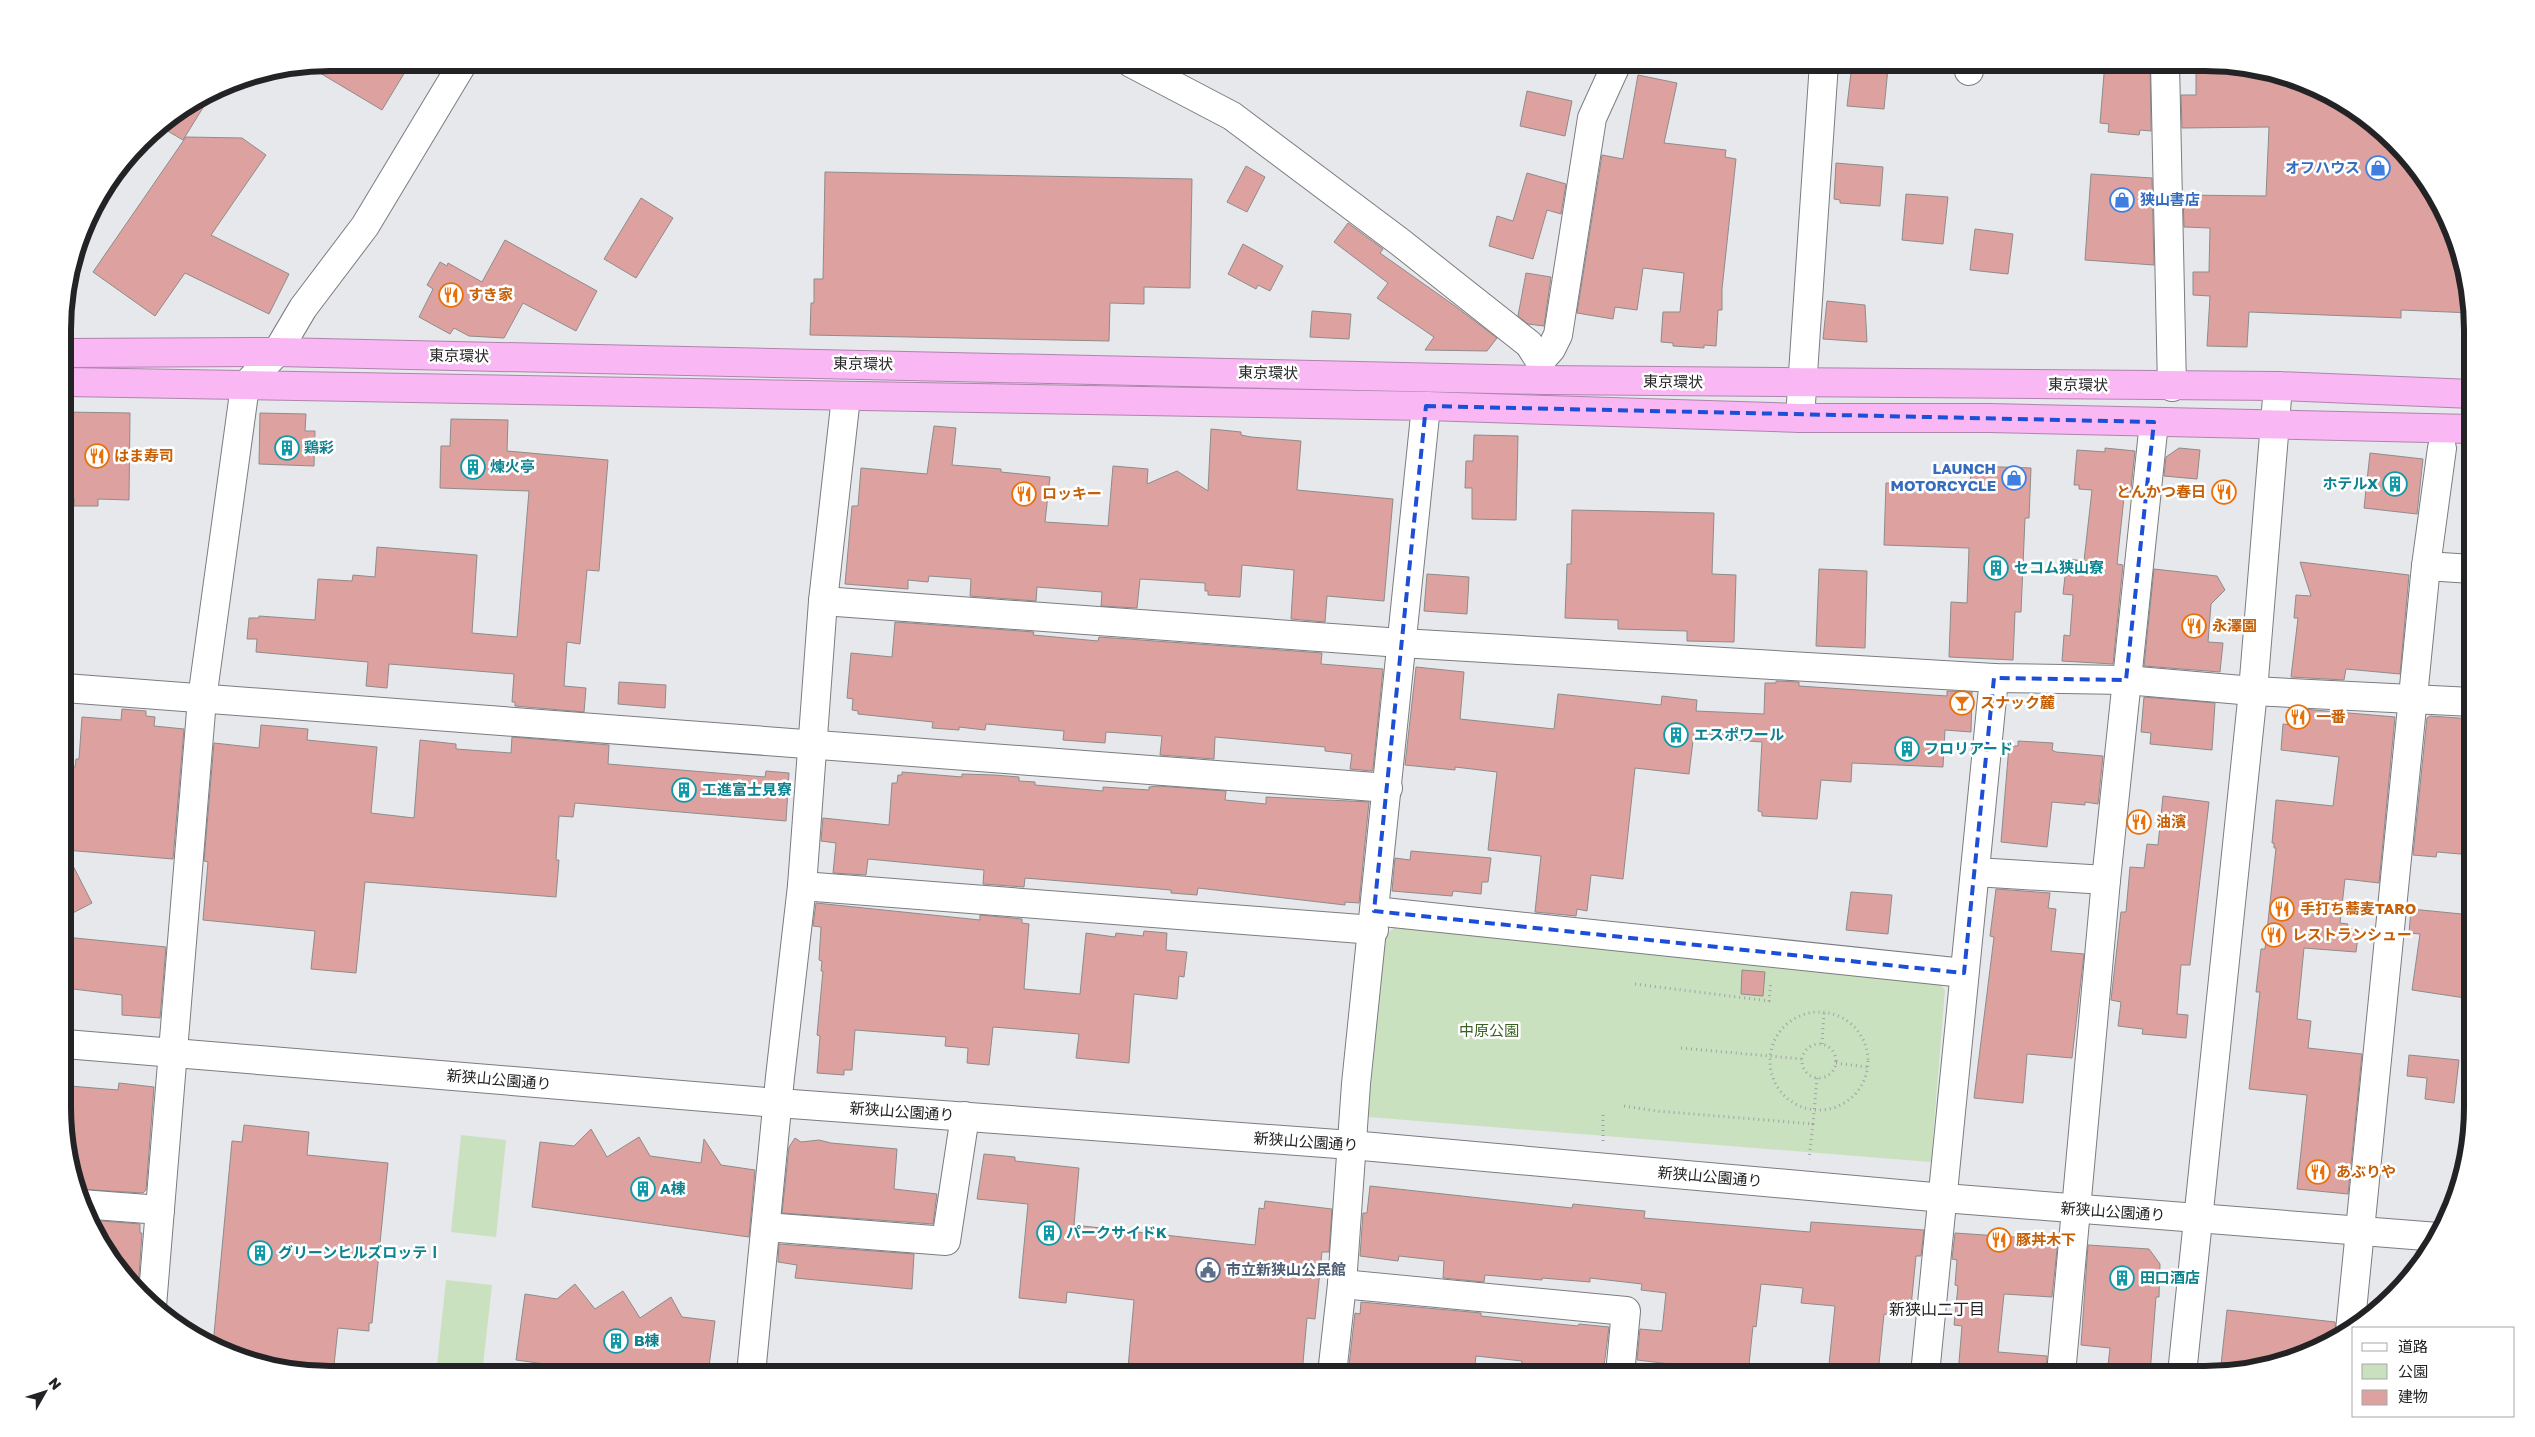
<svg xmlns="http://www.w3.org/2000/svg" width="2535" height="1437" font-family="'Golos Text','Noto Sans JP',sans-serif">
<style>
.green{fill:#cae1bf}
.building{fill:#dda29f;stroke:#8f8b8a}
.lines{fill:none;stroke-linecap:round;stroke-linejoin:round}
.minor-casing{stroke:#7a7c7f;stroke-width:30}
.highway-casing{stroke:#ae84ac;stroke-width:30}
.path{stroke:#a1a2a6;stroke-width:3;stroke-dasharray:1 4;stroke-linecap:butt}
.minor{stroke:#fff;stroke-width:28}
.highway{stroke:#f9b8f4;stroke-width:28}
.marked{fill:none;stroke:#1d4ed8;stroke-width:4;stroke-dasharray:10 6;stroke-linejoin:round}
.labels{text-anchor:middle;stroke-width:5;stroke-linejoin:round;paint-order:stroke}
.shop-label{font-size:15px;font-weight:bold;fill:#366cbe;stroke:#fff;text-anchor:end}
.food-label{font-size:15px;font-weight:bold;fill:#c56008;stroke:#fff;text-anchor:start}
.street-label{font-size:15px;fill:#232325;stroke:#fff}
.culture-label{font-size:15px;font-weight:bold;fill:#0d838f;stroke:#fff;text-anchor:start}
.park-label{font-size:15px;fill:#3a6123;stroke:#fff}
.service-label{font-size:15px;font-weight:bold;fill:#4e5e75;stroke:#fff;text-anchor:start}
.neighbourhood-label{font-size:16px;fill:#232325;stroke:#fff}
.rim{fill:none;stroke:#232325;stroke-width:6}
</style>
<rect width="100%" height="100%" fill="#e6e8ec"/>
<!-- green -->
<g class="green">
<polygon points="1398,924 1939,982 1945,990 1931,1162 1368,1117 1385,936"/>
<polygon points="461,1135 506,1140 496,1237 451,1232"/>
<polygon points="446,1280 492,1285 482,1374 436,1374"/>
</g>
<!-- building -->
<g class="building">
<polygon points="330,62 411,62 382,110 310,67"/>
<polygon points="2105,62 2150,62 2151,131 2140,130 2139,135 2108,132 2109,124 2100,123"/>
<polygon points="2196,62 2274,72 2338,98 2382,129 2428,182 2458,244 2472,313 2401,310 2401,318 2249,312 2247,347 2207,346 2210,296 2193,295 2193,272 2209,272 2210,228 2184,227 2183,195 2266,196 2269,127 2182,128 2181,95 2196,95"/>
<polygon points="1852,64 1888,68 1884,109 1847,106"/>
<polygon points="1638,75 1677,83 1664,143 1726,150 1725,157 1736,159 1722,289 1722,310 1718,310 1716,346 1704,345 1704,348 1673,346 1673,343 1661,342 1663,312 1680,312 1684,273 1643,268 1637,310 1615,307 1613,319 1577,313 1602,155 1623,159"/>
<polygon points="1527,91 1572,101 1565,136 1520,126"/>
<polygon points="212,93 183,140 159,126 176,115"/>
<polygon points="186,137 242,138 266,155 211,235 289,274 269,314 185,273 155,316 93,272"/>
<polygon points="1836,163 1883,167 1880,206 1840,203 1840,200 1834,199"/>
<polygon points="1246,166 1265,177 1247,212 1227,202"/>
<polygon points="825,172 1192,179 1190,288 1144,287 1144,304 1110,303 1109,341 810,335 811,303 814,303 814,279 823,279"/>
<polygon points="1527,173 1566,184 1561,214 1547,210 1533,259 1489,246 1497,216 1513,221"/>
<polygon points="2091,174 2152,178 2154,265 2085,260"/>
<polygon points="1906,194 1948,197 1943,244 1902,240"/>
<polygon points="641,198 673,218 636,278 604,259"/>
<polygon points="1348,223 1383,249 1380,253 1455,306 1497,338 1487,351 1425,350 1434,337 1377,298 1388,283 1334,242"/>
<polygon points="1975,229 2013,234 2008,274 1970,270"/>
<polygon points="505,240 597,291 576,331 523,303 504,338 469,336 454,328 450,334 419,317 433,289 427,285 440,262 447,266 448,263 482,282"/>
<polygon points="1243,244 1283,266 1270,291 1258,285 1256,289 1228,274"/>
<polygon points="1526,273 1551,277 1544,326 1528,324 1518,316"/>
<polygon points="1827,301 1865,305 1867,342 1823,339"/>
<polygon points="1312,311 1351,314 1349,339 1310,337"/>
<polygon points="65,412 130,413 129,500 98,499 98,506 74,506 74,498 65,498"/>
<polygon points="260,413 306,414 305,431 315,431 314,466 259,464"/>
<polygon points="451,419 508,420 507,451 608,460 599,571 587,570 580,644 567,642 564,686 586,688 584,712 515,706 515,702 512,702 514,674 389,664 387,688 366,686 368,662 256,652 257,639 247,639 249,618 259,618 259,616 315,620 318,579 352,581 353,575 375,577 377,547 477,555 472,633 517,637 529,491 440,488 441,446 450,446"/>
<polygon points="934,426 956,428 952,465 1001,469 1001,472 1050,477 1045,522 1108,526 1113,466 1148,469 1147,484 1177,471 1208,491 1211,429 1241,432 1241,435 1251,437 1301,441 1297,490 1393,499 1384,601 1327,596 1325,622 1291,619 1294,570 1242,565 1240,597 1208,595 1208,591 1205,591 1205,583 1140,579 1137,608 1101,606 1102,592 1037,587 1036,601 970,596 971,579 929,576 928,582 908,580 908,589 845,584 852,506 858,506 861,468 927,474"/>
<polygon points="1474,435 1518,436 1516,520 1472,519 1472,488 1465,488 1466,461 1473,461"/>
<polygon points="2105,448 2135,451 2130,497 2124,497 2117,564 2123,565 2113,664 2062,661 2064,635 2070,636 2073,595 2063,594 2067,559 2084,561 2092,490 2079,489 2079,485 2074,485 2077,450 2105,452"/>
<polygon points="2179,448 2200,450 2197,479 2164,476 2166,457"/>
<polygon points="2370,453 2423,459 2417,514 2364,508"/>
<polygon points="1971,466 2031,468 2029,518 2025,518 2021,612 2015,612 2013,660 1949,657 1951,602 1967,603 1969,548 1884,545 1886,483 1970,486"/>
<polygon points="1572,510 1714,513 1712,574 1736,575 1734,642 1687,641 1687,631 1618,629 1618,620 1565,618 1567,564 1571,564"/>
<polygon points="2300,562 2409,575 2400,674 2346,669 2344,680 2291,677 2298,618 2294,618 2296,595 2311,596"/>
<polygon points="1819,569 1867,571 1865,648 1816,646"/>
<polygon points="2154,569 2217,576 2225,590 2211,604 2208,642 2223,643 2220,672 2144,666"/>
<polygon points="1427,574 1469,577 1467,614 1424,611"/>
<polygon points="895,622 1034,632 1033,635 1098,641 1099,637 1322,653 1321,664 1383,669 1373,769 1372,771 1350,769 1352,754 1325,751 1325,747 1215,737 1214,759 1160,755 1162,736 1106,732 1105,743 1063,740 1064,731 986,724 985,730 959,727 959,730 932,728 933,722 858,714 858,711 852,710 853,699 847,698 851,653 892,657"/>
<polygon points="1416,667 1464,672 1460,719 1554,729 1558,694 1661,705 1662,696 1697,700 1696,711 1764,714 1765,683 1776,683 1776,681 1799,682 1799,686 1947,696 1947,691 1972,692 1971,732 1945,730 1943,767 1852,763 1851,782 1821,780 1817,819 1762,816 1762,812 1758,811 1762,742 1735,740 1735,736 1694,733 1689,774 1635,768 1623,879 1591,875 1587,911 1577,909 1576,916 1535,912 1541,856 1488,850 1497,772 1455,767 1455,770 1405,765"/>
<polygon points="619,682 666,685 665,708 618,704"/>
<polygon points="2144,697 2215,703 2212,750 2150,744 2151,733 2141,732"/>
<polygon points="122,709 146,711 146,716 155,717 154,726 184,729 173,859 65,850 92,903 65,917 65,766 75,767 76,759 79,759 82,717 121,720"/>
<polygon points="2303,709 2395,717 2379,883 2345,879 2340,923 2348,924 2347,928 2359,929 2356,952 2304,948 2297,1019 2311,1021 2308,1048 2362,1054 2348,1194 2297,1189 2307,1095 2249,1089 2260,992 2256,992 2261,949 2265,949 2276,848 2274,848 2274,843 2272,843 2276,800 2333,806 2339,757 2281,750 2283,724 2301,726"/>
<polygon points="2430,716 2472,719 2472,855 2437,852 2436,857 2413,855 2427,718"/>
<polygon points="261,725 308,729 307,740 377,747 371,813 414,818 420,740 456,744 456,749 511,753 512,737 609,745 608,764 765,777 766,771 789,773 786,821 575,803 573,817 559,816 556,860 559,860 556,897 365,882 356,973 311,969 315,931 203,920 208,862 204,861 214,743 259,748"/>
<polygon points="2018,741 2053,743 2052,750 2056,752 2103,756 2098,804 2085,802 2085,805 2052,802 2047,847 2001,842 2009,746 2018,746"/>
<polygon points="902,772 962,777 962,774 994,775 1019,777 1019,781 1035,782 1035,785 1103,791 1103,787 1149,790 1149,787 1157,786 1226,791 1225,800 1266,804 1266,797 1369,802 1359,903 1345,902 1345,905 1198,888 1197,895 1171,893 1171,890 1025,878 1024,887 983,884 984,870 868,859 866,875 833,873 836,843 821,841 823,818 889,825 892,783 897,783 898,775 902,775"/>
<polygon points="2163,796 2209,802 2190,965 2181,965 2177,1014 2188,1015 2186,1038 2142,1034 2143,1029 2118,1026 2121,1002 2111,1000 2121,912 2126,912 2130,867 2144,868 2147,844 2158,845"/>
<polygon points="1411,851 1491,858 1488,882 1482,882 1481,894 1453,891 1452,896 1392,891 1395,858 1410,860"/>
<polygon points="1996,889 2050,893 2048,908 2056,909 2051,951 2084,954 2072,1058 2027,1054 2023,1103 1974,1098 1994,937 1990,936"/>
<polygon points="1851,892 1892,895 1888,934 1846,930"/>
<polygon points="816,903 980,920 980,915 1022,919 1022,923 1029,924 1024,989 1080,994 1086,933 1115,937 1116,933 1143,936 1144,931 1167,933 1166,950 1187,952 1184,977 1179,976 1177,999 1134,994 1129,1063 1076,1058 1079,1034 993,1027 989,1065 967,1063 968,1048 945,1046 946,1037 855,1030 852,1070 844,1070 844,1075 817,1073 820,1036 817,1035 823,971 821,971 822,961 819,960 821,927 813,926"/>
<polygon points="2411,909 2472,915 2472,999 2412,990 2420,934 2409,933"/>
<polygon points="65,937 166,947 160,1018 122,1015 122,995 65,988"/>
<polygon points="1742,970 1765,972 1763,996 1741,994"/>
<polygon points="2409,1055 2459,1060 2454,1103 2425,1099 2427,1078 2407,1076"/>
<polygon points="119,1083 154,1087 146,1190 143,1193 77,1189 65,1142 65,1107 67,1108 70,1086 118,1090"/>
<polygon points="244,1125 309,1132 307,1155 388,1163 372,1323 369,1323 369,1331 338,1328 333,1374 261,1365 213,1345 232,1141 242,1142"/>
<polygon points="591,1129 607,1157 639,1137 650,1156 701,1163 704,1139 721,1165 755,1170 749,1237 532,1207 540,1142 574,1146"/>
<polygon points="795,1138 801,1142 819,1140 831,1143 897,1149 894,1189 937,1194 933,1224 782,1213 789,1147"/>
<polygon points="984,1154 1015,1157 1015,1161 1079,1168 1074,1225 1255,1245 1259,1208 1264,1209 1265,1201 1332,1209 1329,1252 1322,1252 1315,1319 1307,1318 1302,1374 1198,1374 1128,1368 1134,1300 1067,1292 1066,1303 1019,1298 1028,1204 977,1199"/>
<polygon points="1370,1186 1572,1208 1573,1204 1622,1209 1645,1211 1644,1218 1810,1232 1811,1222 1924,1230 1921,1256 1916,1256 1910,1317 1884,1314 1878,1374 1828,1374 1835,1306 1801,1303 1803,1288 1761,1284 1756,1327 1753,1326 1748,1374 1695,1374 1696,1367 1637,1360 1640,1329 1662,1331 1666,1293 1641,1290 1642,1284 1590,1278 1590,1282 1542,1278 1542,1280 1485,1275 1484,1282 1443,1278 1444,1261 1399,1256 1398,1261 1360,1256 1363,1213 1367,1213"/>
<polygon points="89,1220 140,1224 140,1233 142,1233 138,1290 108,1256"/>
<polygon points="1955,1233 2058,1240 2052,1297 2004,1294 1998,1352 2047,1356 2046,1374 1958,1374 1962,1326 1954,1325 1958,1286 1955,1285 1957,1260 1952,1259"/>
<polygon points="779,1244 914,1254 912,1289 795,1278 797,1265 778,1262"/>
<polygon points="2088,1245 2149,1249 2160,1264 2159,1297 2156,1297 2150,1374 2107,1374 2110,1348 2081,1345"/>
<polygon points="575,1284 595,1309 623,1291 640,1318 671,1297 682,1317 715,1321 708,1374 617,1374 516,1360 525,1294 557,1299"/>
<polygon points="1361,1302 1481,1313 1481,1316 1578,1326 1579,1324 1609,1327 1604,1366 1595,1365 1594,1374 1520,1374 1522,1361 1476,1356 1474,1374 1348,1374 1355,1313 1360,1314"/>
<polygon points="2227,1310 2335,1322 2336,1338 2291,1360 2220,1374"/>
</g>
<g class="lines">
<!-- minor casing -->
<g class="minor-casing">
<g id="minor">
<polyline points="1131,63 1232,116 1400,242 1529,344 1540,361 1542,380"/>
<polyline points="2165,63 2172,387"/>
<polyline points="1969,71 1970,63"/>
<polyline points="1540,361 1551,349 1558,335 1592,118 1617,63"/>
<polyline points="1800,418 1824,63"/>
<polyline points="2426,566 2472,569"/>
<polyline points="823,601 1401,643 1994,678 2126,680 2253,691 2472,702"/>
<polyline points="65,688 1388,788"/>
<polyline points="1975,872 2106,880"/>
<polyline points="802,886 1374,930"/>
<polyline points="1374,911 1964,973"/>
<polyline points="65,1044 778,1103 1351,1145 1944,1198 2438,1237"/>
<polyline points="81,1204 160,1210"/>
<polyline points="766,1227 946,1241 965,1116"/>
<polyline points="1342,1284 1626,1311 1620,1374"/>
<polyline points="152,1306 202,699 245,386 277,352 303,308 365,226 463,63"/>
<polyline points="2350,1331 2426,566 2442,448"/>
<polyline points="751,1374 780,1077 802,886 823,601 846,397"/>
<polyline points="1332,1374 1342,1284 1356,1084 1426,406"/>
<polyline points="1925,1374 1994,678"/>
<polyline points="2061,1374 2106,880 2154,422"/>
<polyline points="2182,1374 2253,691 2278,386"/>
</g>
</g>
<!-- highway casing -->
<g class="highway-casing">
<g id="highway">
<polyline points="65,353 277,352 1542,380 2278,386 2472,394"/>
<polyline points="65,382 1426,406 1800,418 1989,418 2472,429"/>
</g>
</g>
<!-- path -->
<g class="path">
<polyline points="1635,984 1769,1001 1771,981"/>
<circle cx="1819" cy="1061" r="49"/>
<polyline points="1822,1044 1824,1013"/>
<circle cx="1819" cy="1061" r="17"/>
<polyline points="1681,1048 1802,1059"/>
<polyline points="1836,1063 1867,1067"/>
<polyline points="1624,1106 1657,1111 1813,1124 1809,1159"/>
<polyline points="1813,1124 1817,1078"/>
<polyline points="1603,1141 1603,1112"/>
</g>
<!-- minor -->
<use href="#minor" class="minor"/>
<!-- highway -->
<use href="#highway" class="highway"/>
</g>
<!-- marked area -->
<path class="marked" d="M1426,406l728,16 -28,258 -132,-2 -30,295 -590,-62z"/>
<!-- icons -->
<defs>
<g id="shop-ring" transform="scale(1.25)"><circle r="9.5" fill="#fff" stroke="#3f7fe0" stroke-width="1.5"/><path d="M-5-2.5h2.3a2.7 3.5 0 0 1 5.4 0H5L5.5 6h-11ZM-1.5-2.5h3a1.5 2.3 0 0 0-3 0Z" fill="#3f7fe0"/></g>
<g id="restaurant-ring" transform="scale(1.25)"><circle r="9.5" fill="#fff" stroke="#e8710a" stroke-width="1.5"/><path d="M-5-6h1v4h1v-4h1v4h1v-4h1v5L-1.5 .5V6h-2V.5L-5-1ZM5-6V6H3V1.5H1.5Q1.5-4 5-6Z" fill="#e8710a"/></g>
<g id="building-ring" transform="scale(1.25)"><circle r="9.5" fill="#fff" stroke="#0f9aa8" stroke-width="1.5"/><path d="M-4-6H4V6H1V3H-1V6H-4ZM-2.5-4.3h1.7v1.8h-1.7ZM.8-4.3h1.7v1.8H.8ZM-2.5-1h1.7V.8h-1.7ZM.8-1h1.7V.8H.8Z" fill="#0f9aa8"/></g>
<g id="bar-ring" transform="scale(1.25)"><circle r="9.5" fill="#fff" stroke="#e8710a" stroke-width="1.5"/><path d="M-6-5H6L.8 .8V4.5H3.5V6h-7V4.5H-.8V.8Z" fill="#e8710a"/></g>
<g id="civic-ring" transform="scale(1.25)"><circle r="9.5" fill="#fff" stroke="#5c6f8a" stroke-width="1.5"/><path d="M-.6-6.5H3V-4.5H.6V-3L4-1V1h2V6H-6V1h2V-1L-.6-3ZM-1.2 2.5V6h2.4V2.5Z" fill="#5c6f8a"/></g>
</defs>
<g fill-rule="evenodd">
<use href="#shop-ring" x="2378" y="168"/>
<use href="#shop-ring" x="2122" y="200"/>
<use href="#restaurant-ring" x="451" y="295"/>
<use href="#building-ring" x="287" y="448"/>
<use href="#restaurant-ring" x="97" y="456"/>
<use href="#building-ring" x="473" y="467"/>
<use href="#shop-ring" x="2014" y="478"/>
<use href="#building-ring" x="2395" y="484"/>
<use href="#restaurant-ring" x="2224" y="492"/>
<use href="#restaurant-ring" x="1024" y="494"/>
<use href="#building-ring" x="1996" y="568"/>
<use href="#restaurant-ring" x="2194" y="626"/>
<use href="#bar-ring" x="1962" y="703"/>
<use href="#restaurant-ring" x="2298" y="717"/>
<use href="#building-ring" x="1676" y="735"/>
<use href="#building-ring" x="1907" y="749"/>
<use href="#building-ring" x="684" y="790"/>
<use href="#restaurant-ring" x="2139" y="822"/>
<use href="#restaurant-ring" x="2282" y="909"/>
<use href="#restaurant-ring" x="2274" y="935"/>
<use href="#restaurant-ring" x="2318" y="1172"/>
<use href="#building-ring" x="643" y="1189"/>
<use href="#building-ring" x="1049" y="1233"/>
<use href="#restaurant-ring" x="1999" y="1240"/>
<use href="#building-ring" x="260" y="1253"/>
<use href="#civic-ring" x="1208" y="1270"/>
<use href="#building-ring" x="2122" y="1278"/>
<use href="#building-ring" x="616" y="1341"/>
</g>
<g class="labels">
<!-- shop labels -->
<g class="shop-label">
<text x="2360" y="173">オフハウス</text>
<text x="2140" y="205" text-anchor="start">狭山書店</text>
<text x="1996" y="474">LAUNCH<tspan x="1996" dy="17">MOTORCYCLE</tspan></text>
</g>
<!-- food labels -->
<g class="food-label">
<text x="468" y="300">すき家</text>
<text x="114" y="461">はま寿司</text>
<text x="2206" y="497" text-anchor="end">とんかつ春日</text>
<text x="1042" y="499">ロッキー</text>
<text x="2212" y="631">永澤園</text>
<text x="1980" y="708">スナック麓</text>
<text x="2316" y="722">一番</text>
<text x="2156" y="827">油濱</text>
<text x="2300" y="914">手打ち蕎麦TARO</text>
<text x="2292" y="940">レストランシュー</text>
<text x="2336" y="1177">あぶりや</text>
<text x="2016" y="1245">豚丼木下</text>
</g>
<!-- street labels -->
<g class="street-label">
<text transform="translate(459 356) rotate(1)" y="5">東京環状</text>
<text transform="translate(863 364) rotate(1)" y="5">東京環状</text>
<text transform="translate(1268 373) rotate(1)" y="5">東京環状</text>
<text transform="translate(1673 382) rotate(1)" y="5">東京環状</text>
<text transform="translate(2078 385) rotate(1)" y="5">東京環状</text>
<text transform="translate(499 1080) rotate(5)" y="5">新狭山公園通り</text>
<text transform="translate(902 1112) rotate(4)" y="5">新狭山公園通り</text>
<text transform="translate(1306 1142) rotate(4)" y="5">新狭山公園通り</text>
<text transform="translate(1710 1177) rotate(5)" y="5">新狭山公園通り</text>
<text transform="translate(2113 1212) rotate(4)" y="5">新狭山公園通り</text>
</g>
<!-- culture labels -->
<g class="culture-label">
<text x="304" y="453">鶏彩</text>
<text x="490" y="472">煉火亭</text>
<text x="2378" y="489" text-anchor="end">ホテルX</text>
<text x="2014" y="573">セコム狭山寮</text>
<text x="1694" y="740">エスポワール</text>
<text x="1924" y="754">フロリアード</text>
<text x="702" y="795">工進富士見寮</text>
<text x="660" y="1194">A棟</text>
<text x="1066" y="1238">パークサイドK</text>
<text x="278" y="1258">グリーンヒルズロッテⅠ</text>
<text x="2140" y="1283">田口酒店</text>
<text x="634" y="1346">B棟</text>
</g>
<!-- park labels -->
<g class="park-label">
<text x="1489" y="1036">中原公園</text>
</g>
<!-- service labels -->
<g class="service-label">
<text x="1226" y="1275">市立新狭山公民館</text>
</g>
<!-- neighbourhood labels -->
<g class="neighbourhood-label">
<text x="1937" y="1315">新狭山二丁目</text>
</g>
</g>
<!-- crop -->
<path d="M0 0H2535V1437H0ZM330 71H2205A259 259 0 0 1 2464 330V1107A259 259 0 0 1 2205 1366H330A259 259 0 0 1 71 1107V330A259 259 0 0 1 330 71Z" fill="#fff" fill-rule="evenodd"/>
<path class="rim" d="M330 71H2205A259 259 0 0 1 2464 330V1107A259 259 0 0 1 2205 1366H330A259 259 0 0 1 71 1107V330A259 259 0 0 1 330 71Z"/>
<!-- legend -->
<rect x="2352" y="1327" width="162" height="90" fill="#ffffff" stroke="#a7a7a8"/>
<rect x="2362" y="1343" width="25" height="8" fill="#ffffff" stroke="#a7a7a8"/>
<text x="2398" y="1352" font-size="15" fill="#232325">道路</text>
<rect x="2362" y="1364" width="25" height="15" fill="#cae1bf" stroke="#a7a7a8"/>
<text x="2398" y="1377" font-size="15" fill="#232325">公園</text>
<rect x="2362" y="1390" width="25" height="15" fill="#dda29f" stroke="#a7a7a8"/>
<text x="2398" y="1402" font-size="15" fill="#232325">建物</text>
<!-- north arrow -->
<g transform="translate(45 1392) rotate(51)" stroke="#ffffff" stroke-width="4" paint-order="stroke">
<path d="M0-4L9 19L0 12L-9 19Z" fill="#232325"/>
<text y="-8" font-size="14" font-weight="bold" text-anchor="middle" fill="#232325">N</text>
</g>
</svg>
